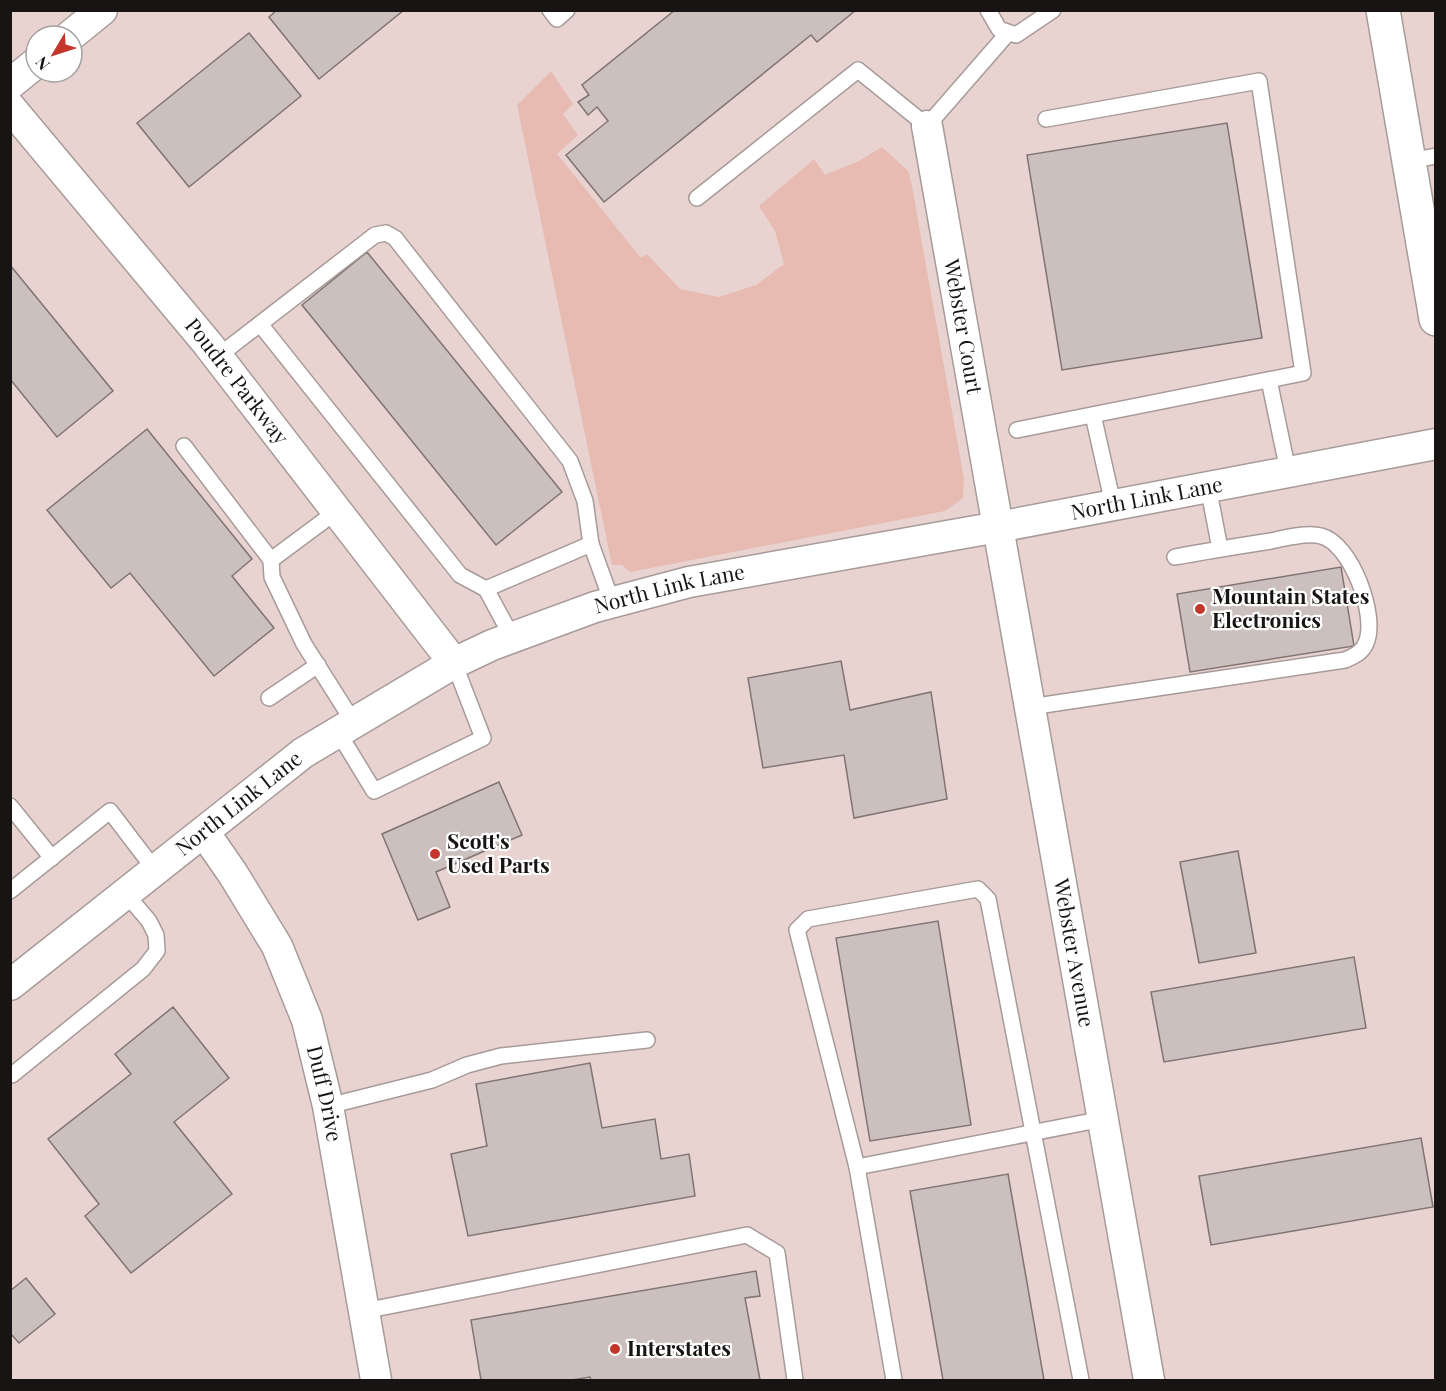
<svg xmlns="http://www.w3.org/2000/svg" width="1446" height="1391" font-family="'Playfair Display',serif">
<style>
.built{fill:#e9d3d0;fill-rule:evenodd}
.green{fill:#e7bab2}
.building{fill:#ccc0be;stroke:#7f7472;stroke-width:1.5}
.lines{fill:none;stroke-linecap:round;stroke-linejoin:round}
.service-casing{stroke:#a79b99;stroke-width:18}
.minor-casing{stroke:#a79b99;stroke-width:33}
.tertiary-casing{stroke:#a79b99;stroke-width:36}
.service{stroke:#fff;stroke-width:15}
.minor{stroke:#fff;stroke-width:30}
.tertiary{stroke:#fff;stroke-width:33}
.poi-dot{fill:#c4362c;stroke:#fff;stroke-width:2}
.labels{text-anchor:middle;stroke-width:4.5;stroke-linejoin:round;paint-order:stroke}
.street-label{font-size:21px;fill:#181413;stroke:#fff}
.poi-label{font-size:21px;font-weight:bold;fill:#181413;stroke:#fff;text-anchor:start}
</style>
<rect width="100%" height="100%" fill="#efe3e1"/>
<!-- built -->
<path class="built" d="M10,11h1425v1369h-1424zM36,36h36v36h-36z"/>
<!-- green -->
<polygon class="green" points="551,71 573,104 563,114 578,135 557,154 641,258 647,254 680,289 719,297 756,285 784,264 775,231 759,206 814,159 825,175 859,161 882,147 908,171 911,181 964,479 963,498 945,511 630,572 622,565 612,565 517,105"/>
<!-- building -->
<g class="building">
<polygon points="277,10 404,10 319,79 269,17"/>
<polygon points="675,10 856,10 817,42 811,35 604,202 566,155 608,121 597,107 588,115 578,102 589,95 582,85"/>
<polygon points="249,33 301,96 189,187 137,123"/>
<polygon points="1227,123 1262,338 1062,370 1027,155"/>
<polygon points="367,252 562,492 496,545 302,305"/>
<polygon points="10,265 113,391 57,437 10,379"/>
<polygon points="147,429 252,559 232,576 274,628 214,676 130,573 111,588 47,510"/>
<polygon points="1341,567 1354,646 1190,672 1177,594"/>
<polygon points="841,661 850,710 931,692 947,799 854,818 844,755 763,768 748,678"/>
<polygon points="499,782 522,835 436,872 450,907 418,920 382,834"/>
<polygon points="1238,851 1256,953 1199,963 1180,862"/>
<polygon points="938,921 971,1125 870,1141 836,938"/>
<polygon points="1354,957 1366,1028 1164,1062 1151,992"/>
<polygon points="173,1007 229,1078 174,1122 232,1194 131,1273 85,1216 99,1204 48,1139 131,1074 115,1054"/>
<polygon points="590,1063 602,1128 655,1119 661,1159 689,1154 695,1196 468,1236 451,1154 487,1146 476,1084"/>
<polygon points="1421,1138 1433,1207 1211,1245 1199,1176"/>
<polygon points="1008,1174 1044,1380 943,1380 910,1191"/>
<polygon points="756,1271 760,1296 745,1298 760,1380 591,1380 590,1377 572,1380 481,1380 471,1320"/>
<polygon points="26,1278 55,1314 19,1343 10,1333 10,1291"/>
</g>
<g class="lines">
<!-- service casing -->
<g class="service-casing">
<g id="service">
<polyline points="550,10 557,19 567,10"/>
<polyline points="988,10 999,29 1016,35 1053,10"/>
<polyline points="1409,161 1436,156"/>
<polyline points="697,198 858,70 927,126 1008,33"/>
<polyline points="260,324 460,575 486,589 512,637"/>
<polyline points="217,357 375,235 386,233 395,238 570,461 585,501 591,544 612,602"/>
<polyline points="1269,380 1288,471"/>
<polyline points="1093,415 1113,504"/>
<polyline points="1017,430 1303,373 1259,81 1046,119"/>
<polyline points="184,446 271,560"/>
<polyline points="1208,486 1220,549"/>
<polyline points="337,511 271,560 272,577 304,644 354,723"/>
<polyline points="486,589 591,544"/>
<polyline points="269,698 318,665"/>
<path d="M1030,707l315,-47c9,-4 17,-7 21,-17 12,-27 -15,-100 -45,-107 -13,-4 -37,2 -50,5 -32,5 -64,10 -96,16"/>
<polyline points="338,732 374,791 483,738 454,663"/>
<polyline points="10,806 52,858"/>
<polyline points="10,891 110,811 155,870"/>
<polyline points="12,1075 143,969 157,951 156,935 149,921 126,894"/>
<polyline points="328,1106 432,1080 467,1065 501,1056 647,1040"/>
<polyline points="857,1167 797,930 808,919 978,889 988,899 1081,1380"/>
<polyline points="364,1311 747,1235 777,1253 795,1380"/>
<polyline points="894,1380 857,1167 1103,1119"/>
</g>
</g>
<!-- minor casing -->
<g class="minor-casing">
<g id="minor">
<polyline points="70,36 102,10"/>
<polyline points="10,84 36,63"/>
<path id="s1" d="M10,107l197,236 247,320"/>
<path id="s2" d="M927,126l222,1254"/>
<path id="s3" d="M204,832l29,42 44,72 30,74 21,86 48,274"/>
<path id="s4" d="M10,985l293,-232 151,-90 38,-18 103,-38 94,-25 309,-55 438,-83"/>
</g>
</g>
<!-- tertiary casing -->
<g class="tertiary-casing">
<polyline id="tertiary" points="1383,10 1436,319"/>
</g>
<!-- service -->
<use href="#service" class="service"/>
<!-- minor -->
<use href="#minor" class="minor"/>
<!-- tertiary -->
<use href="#tertiary" class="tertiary"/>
</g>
<!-- markers -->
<g class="poi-dot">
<circle cx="1200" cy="609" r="6"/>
<circle cx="435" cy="854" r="6"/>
<circle cx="615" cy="1349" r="6"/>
</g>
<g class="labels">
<!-- street labels -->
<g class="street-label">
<text dy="7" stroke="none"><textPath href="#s2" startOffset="204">Webster Court</textPath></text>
<text dy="7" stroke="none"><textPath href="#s1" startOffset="356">Poudre Parkway</textPath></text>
<text dy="7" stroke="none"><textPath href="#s4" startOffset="1264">North Link Lane</textPath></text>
<text dy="7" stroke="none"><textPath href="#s4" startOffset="778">North Link Lane</textPath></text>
<text dy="7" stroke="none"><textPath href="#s4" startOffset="292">North Link Lane</textPath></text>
<text dy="7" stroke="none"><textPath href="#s2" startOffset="840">Webster Avenue</textPath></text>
<text dy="7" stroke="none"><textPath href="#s3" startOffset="291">Duff Drive</textPath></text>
</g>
<!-- poi labels -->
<g class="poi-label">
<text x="1212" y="604">Mountain States<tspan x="1212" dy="24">Electronics</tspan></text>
<text x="447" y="849">Scott's<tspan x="447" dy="24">Used Parts</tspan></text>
<text x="627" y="1356">Interstates</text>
</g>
</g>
<!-- border -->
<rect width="1446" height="1391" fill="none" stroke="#181413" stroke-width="24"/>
<!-- north arrow -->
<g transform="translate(54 54) rotate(231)"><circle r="28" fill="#ffffff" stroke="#a3a1a1" stroke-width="1.5"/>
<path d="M0-4.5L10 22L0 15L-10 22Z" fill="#c4362c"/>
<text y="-9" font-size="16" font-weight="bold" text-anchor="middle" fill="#181413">N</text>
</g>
</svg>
